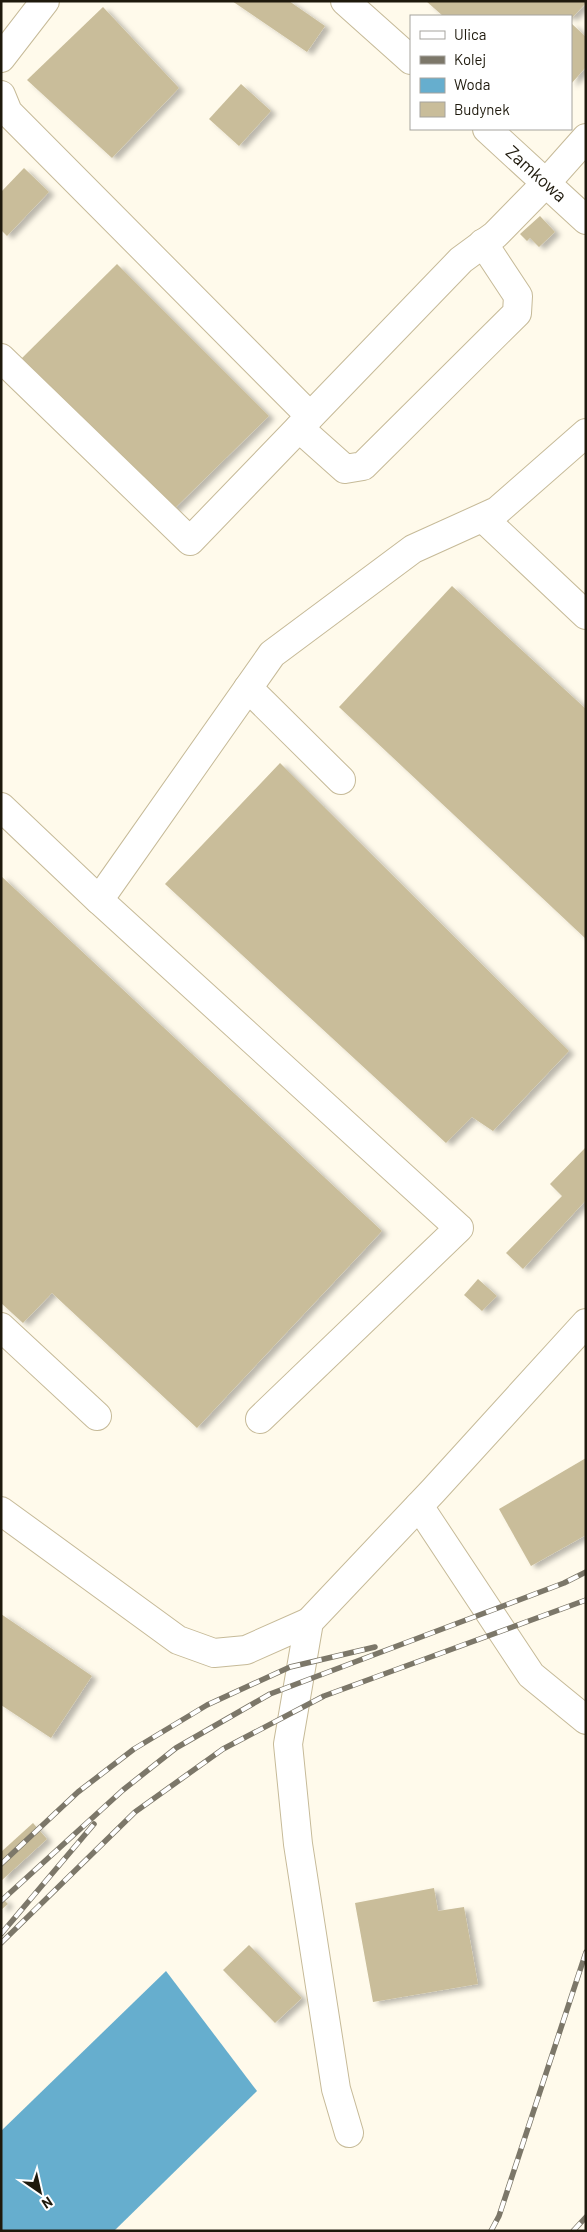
<svg xmlns="http://www.w3.org/2000/svg" width="587" height="2232" font-family="Barlow,sans-serif">
<style>
.water{fill:#66aece}
.building{fill:#c9bd9a;filter:url(#shadow)}
.lines{fill:none;stroke-linecap:round;stroke-linejoin:round}
.minor-casing{stroke:#c6ba98;stroke-width:30}
.minor{stroke:#fff;stroke-width:28}
.rail-casing{stroke:#7c7769;stroke-width:5.5}
.rail{stroke:#fff;stroke-width:4;stroke-dasharray:11;stroke-linecap:butt}
.labels{text-anchor:middle;stroke-width:4;stroke-linejoin:round;paint-order:stroke}
.street-label{font-size:18px;fill:#1e190c;stroke:#fff}
</style>
<defs>
<filter id="shadow"><feDropShadow dx="5.5" dy="3" stdDeviation="2.5" flood-color="#0004"/></filter>
</defs>
<rect width="100%" height="100%" fill="#fffaeb"/>
<!-- water -->
<polygon class="water" points="166,1971 257,2091 114,2231 1,2231 1,2131"/>
<!-- building -->
<g class="building">
<polygon points="232,1 289,1 325,26 307,52"/>
<polygon points="426,1 586,1 586,3 571,19 571,16 443,16"/>
<polygon points="103,7 179,88 112,158 27,80"/>
<polygon points="571,23 586,37 586,67 571,84"/>
<polygon points="241,84 271,111 239,146 209,119"/>
<polygon points="24,168 49,192 7,236 1,230 1,192"/>
<polygon points="540,216 555,232 539,247 530,238 527,241 520,234"/>
<polygon points="117,264 269,416 171,512 20,360"/>
<polygon points="452,586 586,709 586,939 339,707"/>
<polygon points="280,763 569,1051 493,1131 472,1117 446,1143 165,884"/>
<polygon points="1,876 382,1231 197,1428 52,1293 23,1323 1,1303"/>
<polygon points="586,1147 586,1200 523,1269 506,1253 562,1196 550,1184"/>
<polygon points="478,1279 497,1296 482,1311 464,1295"/>
<polygon points="586,1458 586,1535 531,1566 499,1509"/>
<polygon points="1,1614 92,1676 51,1738 1,1705"/>
<polygon points="33,1823 47,1839 1,1881 1,1852"/>
<polygon points="434,1888 438,1911 464,1907 478,1984 373,2002 355,1903"/>
<polygon points="1,1897 8,1904 1,1910"/>
<polygon points="249,1945 302,1998 275,2023 223,1970"/>
</g>
<g class="lines">
<!-- minor casing -->
<g class="minor-casing">
<g id="minor">
<polyline points="345,1 411,60"/>
<polyline points="1,58 45,1"/>
<polyline points="1,95 8,112 310,416"/>
<polyline points="487,129 586,220"/>
<polyline points="1,358 190,541 461,260 495,235 546,183 586,138"/>
<polyline points="299,428 345,469 363,466 517,313 518,296 483,243"/>
<polyline points="483,518 586,615"/>
<polyline points="248,688 341,780"/>
<polyline points="1,807 99,900"/>
<polyline points="1,1327 97,1416"/>
<polyline points="260,1419 459,1228 99,900 272,654 413,549 497,511 586,433"/>
<polyline points="419,1506 531,1675 586,1720"/>
<polyline points="1,1511 178,1640 214,1653 246,1650 309,1622"/>
<polyline points="349,2133 336,2089 298,1844 288,1744 309,1622 433,1491 586,1323"/>
</g>
</g>
<!-- minor -->
<use href="#minor" class="minor"/>
<!-- rail casing -->
<g class="rail-casing">
<g id="rail">
<polyline points="1,1864 78,1792 134,1749 207,1705 290,1667 375,1647"/>
<polyline points="1,1901 123,1790 176,1748 270,1694 564,1583 586,1572"/>
<polyline points="1,1934 94,1824"/>
<polyline points="1,1943 135,1812 223,1749 324,1696 586,1600"/>
<polyline points="491,2231 499,2216 586,1952"/>
<polyline points="573,2231 586,2217"/>
</g>
</g>
<!-- rail -->
<use href="#rail" class="rail"/>
</g>
<g class="labels">
<!-- street labels -->
<g class="street-label">
<text transform="translate(536 174) rotate(42)" y="6">Zamkowa</text>
</g>
</g>
<!-- border -->
<rect width="587" height="2232" fill="none" stroke="#1e190c" stroke-width="5"/>
<!-- legend -->
<rect x="410" y="15" width="162" height="115" fill="#ffffff" stroke="#a5a39e"/>
<rect x="420" y="31" width="25" height="8" fill="#ffffff" stroke="#a5a39e"/>
<text x="454" y="40" font-size="15" fill="#1e190c">Ulica</text>
<rect x="420" y="56" width="25" height="8" fill="#7c7769" stroke="#a5a39e"/>
<text x="454" y="65" font-size="15" fill="#1e190c">Kolej</text>
<rect x="420" y="78" width="25" height="15" fill="#66aece" stroke="#a5a39e"/>
<text x="454" y="90" font-size="15" fill="#1e190c">Woda</text>
<rect x="420" y="102" width="25" height="15" fill="#c9bd9a" stroke="#a5a39e"/>
<text x="454" y="115" font-size="15" fill="#1e190c">Budynek</text>
<!-- north arrow -->
<g transform="translate(40 2192) rotate(146)" stroke="#ffffff" stroke-width="4" paint-order="stroke">
<path d="M0-4L9 19L0 12L-9 19Z" fill="#1e190c"/>
<text y="-8" font-size="14" font-weight="bold" text-anchor="middle" fill="#1e190c">N</text>
</g>
</svg>
